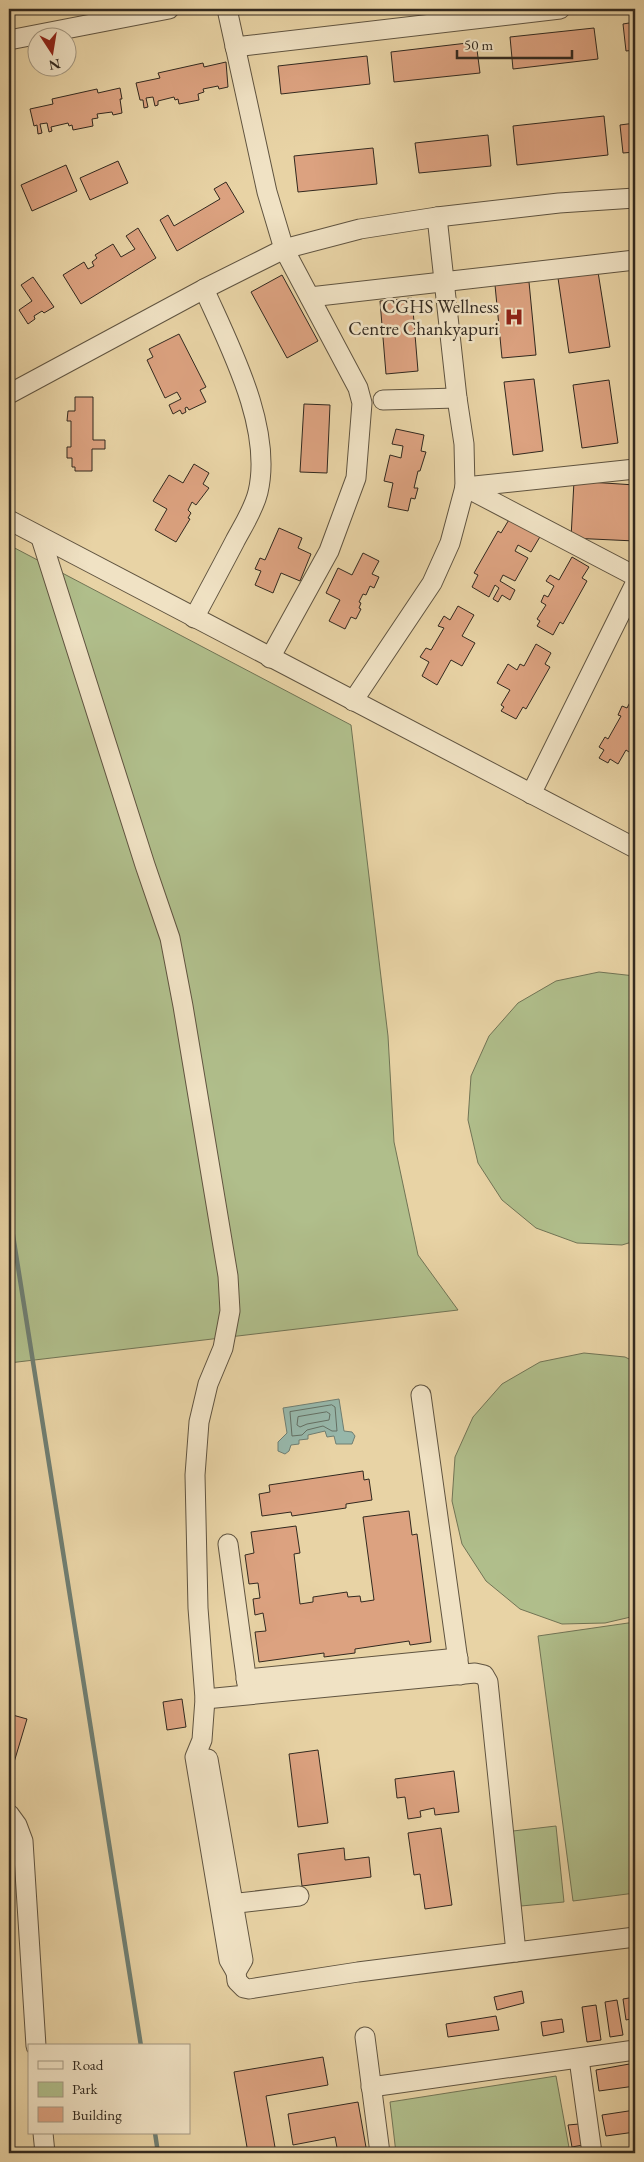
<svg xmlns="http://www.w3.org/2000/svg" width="644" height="2162" font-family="'EB Garamond',serif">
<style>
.green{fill:#b0be8b;stroke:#717455}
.water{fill:#97b7aa;stroke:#6f7e72}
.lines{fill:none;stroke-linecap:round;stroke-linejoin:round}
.shore{stroke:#647064;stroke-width:1}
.stream{stroke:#6f7e72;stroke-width:4.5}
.building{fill:#dca280;stroke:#32291f}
.minor-casing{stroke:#605440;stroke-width:21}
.minor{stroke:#f0e2c4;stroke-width:19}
.labels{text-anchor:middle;stroke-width:5;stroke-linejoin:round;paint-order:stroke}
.poi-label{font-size:19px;fill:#32291f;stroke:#f0e2c4;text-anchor:end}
</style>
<rect width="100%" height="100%" fill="#e8d3a5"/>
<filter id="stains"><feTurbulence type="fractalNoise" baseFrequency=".004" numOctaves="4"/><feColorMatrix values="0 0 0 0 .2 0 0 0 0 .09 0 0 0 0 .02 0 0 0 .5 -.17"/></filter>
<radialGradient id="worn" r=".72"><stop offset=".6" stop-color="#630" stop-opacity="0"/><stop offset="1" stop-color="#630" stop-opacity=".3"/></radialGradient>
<!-- green -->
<g class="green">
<polygon points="9,545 351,725 388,1036 394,1142 418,1255 458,1310 9,1363"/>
<polygon points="599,972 635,976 635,1241 622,1245 577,1243 536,1228 502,1200 478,1163 468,1120 471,1076 489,1036 518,1003 556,981"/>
<polygon points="584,1353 625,1357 635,1362 635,1616 605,1623 562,1624 520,1609 486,1581 462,1544 452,1501 455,1457 473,1417 502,1384 540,1362"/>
<polygon points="635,1622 635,1893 573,1901 538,1636"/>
<polygon points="556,1826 564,1902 521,1906 513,1831"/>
<polygon points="556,2076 570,2153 396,2153 390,2102"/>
</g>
<!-- water -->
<polygon class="water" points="339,1399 344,1431 352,1432 355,1436 352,1444 336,1444 334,1436 327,1437 325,1431 308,1435 308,1439 299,1440 299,1444 291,1445 289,1451 285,1454 278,1451 278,1442 287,1433 283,1408"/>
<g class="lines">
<!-- shore -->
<g class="shore">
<polygon points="332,1405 335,1407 337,1431 332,1431 323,1426 307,1430 302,1435 292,1436 290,1412"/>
<polygon points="327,1412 330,1414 329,1420 307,1424 300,1427 297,1425 298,1417"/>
</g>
<!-- stream -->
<g class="stream">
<polyline points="9,1210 141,2046"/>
<polyline points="155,2133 158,2153"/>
</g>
</g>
<!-- building -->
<g class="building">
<polygon points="635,22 635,50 626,51 623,24"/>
<polygon points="594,28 598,59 513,69 510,37"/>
<polygon points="476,42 480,73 394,82 391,52"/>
<polygon points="367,56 370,84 281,94 278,66"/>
<polygon points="226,62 228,87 219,89 218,86 203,89 204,92 198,94 199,100 179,104 178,99 175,100 174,97 158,101 158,105 155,106 153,97 146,98 148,107 144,108 143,100 140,100 136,83 160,78 158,73 203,63 204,67"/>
<polygon points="120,88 122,99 120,99 122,113 113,115 112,112 97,114 98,118 92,119 93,126 73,130 72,125 69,126 68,123 51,127 52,131 49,132 47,123 40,124 42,133 38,134 37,125 34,126 30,109 53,104 52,99 97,89 98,93"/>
<polygon points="604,116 608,155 517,165 513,126"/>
<polygon points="635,123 635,152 623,153 620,125"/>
<polygon points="488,135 491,166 419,173 415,143"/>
<polygon points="373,148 377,184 298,192 294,156"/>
<polygon points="118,161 128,183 90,200 80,178"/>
<polygon points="66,165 77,191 32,211 21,185"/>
<polygon points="226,182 244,212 177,251 160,220 168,215 174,226 220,199 214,189"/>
<polygon points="138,228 156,258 81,304 63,275 84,262 88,269 94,266 92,262 97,258 95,255 113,244 121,257 135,249 126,236"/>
<polygon points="598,272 610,347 569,353 558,278"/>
<polygon points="282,275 318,341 287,358 251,292"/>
<polygon points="33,277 54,307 44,313 42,311 34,316 35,319 28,324 19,310 32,301 21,285"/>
<polygon points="529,282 536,355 502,358 495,285"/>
<polygon points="412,298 418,371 386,374 380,301"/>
<polygon points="9,313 14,321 9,325"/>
<polygon points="179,334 206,387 200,390 206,402 189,410 187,407 185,408 186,412 182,414 180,410 173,414 169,405 181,399 177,392 165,398 147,360 153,357 149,349"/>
<polygon points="534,379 543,451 513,455 504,382"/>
<polygon points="609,380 618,443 582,448 573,385"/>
<polygon points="75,397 93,397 93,440 105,440 105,449 92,449 92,471 75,471 75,467 72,467 72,458 67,458 67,447 71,447 71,421 67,421 68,411 75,411"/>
<polygon points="304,404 330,405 327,473 300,472"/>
<polygon points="396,429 424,435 421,451 426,452 420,471 418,471 414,488 418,488 415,499 411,498 408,511 388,507 393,483 384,481 390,455 401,458 403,446 392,444"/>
<polygon points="194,464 209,473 203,484 209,488 196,505 192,502 188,510 191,513 188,518 190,519 176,542 155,530 167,509 153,501 169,475 183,483"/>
<polygon points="574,481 635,485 635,541 571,538"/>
<polygon points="510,518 541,535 531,552 518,545 515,551 528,558 515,581 503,575 500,581 515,590 510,600 502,595 498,602 493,599 499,588 495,585 489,597 472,587 478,575 474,573 498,531 501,533"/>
<polygon points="279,528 302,538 298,548 311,554 300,581 281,573 273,593 255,585 261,571 255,569 260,558 265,560"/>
<polygon points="363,553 379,561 372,574 379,577 374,588 370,586 366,595 363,594 359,602 361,603 359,608 361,609 356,619 351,617 345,629 329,621 340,600 326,593 338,568 352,575"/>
<polygon points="572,557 589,567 582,578 587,581 563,624 560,622 553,635 537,626 540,621 537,619 546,605 541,602 544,595 548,597 554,586 546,581 550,575 559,580"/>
<polygon points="458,606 474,615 462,636 475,643 462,666 451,660 437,685 422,676 429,662 420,657 426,648 431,650 444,628 438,626 444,616 450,620"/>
<polygon points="536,644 551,653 545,664 550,667 526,709 523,707 516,719 501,711 504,707 501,705 510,690 497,683 508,664 517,670 520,664 524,666"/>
<polygon points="635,693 635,756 626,750 618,764 610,759 608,763 599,758 604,750 599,747 605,737 608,739 621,716 618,715 622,706 627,708"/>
<polygon points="363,1471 364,1480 369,1479 372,1500 346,1504 346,1508 292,1516 291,1512 262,1516 259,1494 270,1492 269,1485"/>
<polygon points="409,1511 412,1535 417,1534 431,1642 410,1645 409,1641 355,1649 355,1653 324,1657 324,1653 259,1662 255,1632 266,1631 263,1613 255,1615 253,1599 260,1598 258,1583 249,1584 245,1555 254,1553 251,1532 296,1526 300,1553 294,1554 300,1604 313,1602 313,1597 347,1592 348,1597 360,1596 361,1602 374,1600 363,1517"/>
<polygon points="182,1699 186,1727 167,1730 163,1702"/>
<polygon points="9,1714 27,1719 9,1779"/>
<polygon points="318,1750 328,1823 298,1827 289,1754"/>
<polygon points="454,1771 459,1812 435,1815 434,1808 420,1811 421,1817 408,1819 405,1797 397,1798 395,1779"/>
<polygon points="441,1828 452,1905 425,1909 420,1874 414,1875 408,1833"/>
<polygon points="344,1848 345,1860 369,1857 371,1877 302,1886 298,1854"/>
<polygon points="522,1991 524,2003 497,2010 494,1997"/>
<polygon points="635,1997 635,2018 626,2020 623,1999"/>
<polygon points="617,2000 623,2035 610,2037 605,2002"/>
<polygon points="596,2005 601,2040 587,2042 582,2007"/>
<polygon points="496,2016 499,2030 448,2037 446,2024"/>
<polygon points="562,2019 564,2032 543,2036 541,2022"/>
<polygon points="323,2057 328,2085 266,2096 276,2153 248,2153 234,2072"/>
<polygon points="635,2063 635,2086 599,2091 596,2070"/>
<polygon points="358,2102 367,2153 338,2153 335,2137 293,2145 288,2114"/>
<polygon points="635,2110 635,2132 606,2136 602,2115"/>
<polygon points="579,2124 583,2145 572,2147 568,2125"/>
</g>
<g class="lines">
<!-- minor casing -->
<g class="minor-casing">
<g id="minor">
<polyline points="227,9 267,192 284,249 358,388 362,403 356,478 329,551 270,658"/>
<polyline points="9,40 169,9"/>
<polyline points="235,47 560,9"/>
<polyline points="310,297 635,260"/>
<polyline points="9,394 204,289 284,249 360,229 437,217 559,203 635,198"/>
<polyline points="383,400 457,398"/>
<polyline points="465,487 635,576"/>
<polyline points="465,487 635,469"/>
<polyline points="9,520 635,848"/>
<polyline points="41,538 145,865 170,938 183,1006 228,1276 230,1311 223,1348 208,1384 199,1422 195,1475 198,1608 205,1699 202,1740 195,1757 229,1960 236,1972"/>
<path d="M194,618c14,-26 28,-52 41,-77 8,-15 19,-32 23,-49 15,-64 -28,-145 -54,-203"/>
<polyline points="353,701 432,583 450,543 465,487 464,444 457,398 437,217"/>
<polyline points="531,794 635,584"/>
<polyline points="421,1395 460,1675"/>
<polyline points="228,1544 248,1691"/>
<polyline points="246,1679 458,1658"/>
<polyline points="205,1699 475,1673 484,1675 488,1682 516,1952"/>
<polyline points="208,1759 243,1960 236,1972 237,1981 244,1988 249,1989 358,1972 635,1937"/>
<polyline points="9,1814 17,1825 23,1841 36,2046"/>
<polyline points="221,1905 299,1896"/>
<polyline points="365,2037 380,2153"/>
<polyline points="579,2059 592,2153"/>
<polyline points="371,2087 635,2050"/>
<polyline points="43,2133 45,2153"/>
</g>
</g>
<!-- minor -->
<use href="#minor" class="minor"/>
</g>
<!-- icons -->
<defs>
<g id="hospital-bare" transform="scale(1.5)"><path d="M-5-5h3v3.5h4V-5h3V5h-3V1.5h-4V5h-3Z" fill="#8f2418" stroke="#f0e2c4" stroke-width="2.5" paint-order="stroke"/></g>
</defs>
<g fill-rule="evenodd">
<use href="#hospital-bare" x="514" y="317"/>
</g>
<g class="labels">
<!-- poi labels -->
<g class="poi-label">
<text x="499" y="313">CGHS Wellness<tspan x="499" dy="22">Centre Chankyapuri</tspan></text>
</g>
</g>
<!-- margin -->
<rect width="644" height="2162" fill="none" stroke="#e8d3a5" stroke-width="30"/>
<rect x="10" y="10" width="624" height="2142" fill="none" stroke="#32291f" stroke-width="2.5"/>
<rect x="15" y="15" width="614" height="2132" fill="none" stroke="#32291f"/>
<!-- legend -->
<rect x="28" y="2044" width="162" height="90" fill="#f0e2c4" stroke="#a49882"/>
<rect x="38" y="2061" width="25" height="8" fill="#f0e2c4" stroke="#a49882"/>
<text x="72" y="2070" font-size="15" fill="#32291f">Road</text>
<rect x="38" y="2082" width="25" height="15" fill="#b0be8b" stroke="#a49882"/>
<text x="72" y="2094" font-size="15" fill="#32291f">Park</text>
<rect x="38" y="2107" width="25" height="15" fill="#dca280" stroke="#a49882"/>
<text x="72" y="2120" font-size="15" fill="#32291f">Building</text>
<!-- north arrow -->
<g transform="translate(52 52) rotate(168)"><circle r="24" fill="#f0e2c4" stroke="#a49882"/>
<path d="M0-4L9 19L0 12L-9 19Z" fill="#8f2418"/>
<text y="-8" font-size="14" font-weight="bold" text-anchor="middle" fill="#32291f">N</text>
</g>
<!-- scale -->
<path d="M457 50v8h115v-8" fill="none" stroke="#32291f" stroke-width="2.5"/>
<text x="464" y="50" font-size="15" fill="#32291f" stroke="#f0e2c4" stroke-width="4" paint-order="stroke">50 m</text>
<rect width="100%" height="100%" filter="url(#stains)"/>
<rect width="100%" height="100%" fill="url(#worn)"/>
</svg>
